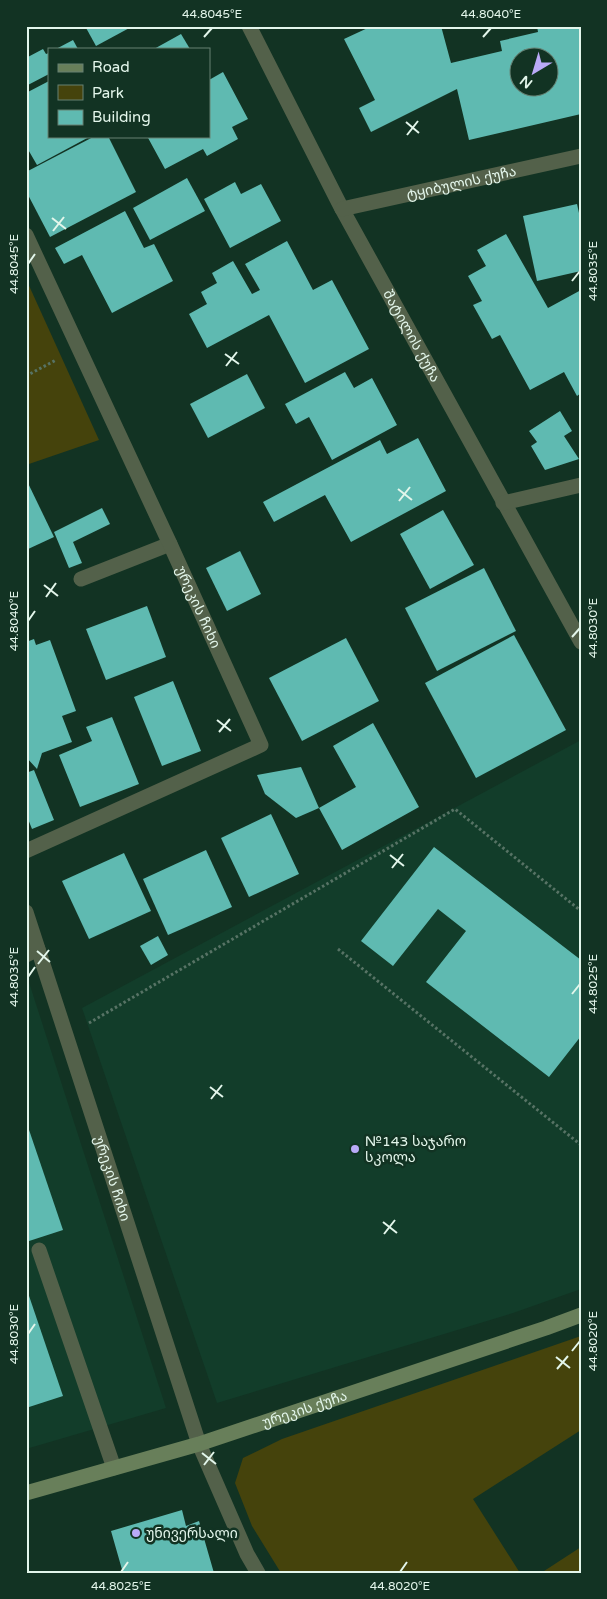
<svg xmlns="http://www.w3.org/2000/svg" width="607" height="1599" font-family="'Varela Round','Noto Sans Georgian',sans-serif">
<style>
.built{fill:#123d2a}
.green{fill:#45430c}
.building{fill:#5fbab1;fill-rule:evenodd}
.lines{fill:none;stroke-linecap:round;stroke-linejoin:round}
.path{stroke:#577365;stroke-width:3;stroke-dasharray:2.5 2.5;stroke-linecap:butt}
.lane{stroke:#53614a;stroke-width:15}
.street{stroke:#53614a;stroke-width:15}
.secondary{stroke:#687f5a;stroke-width:15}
.ticks{fill:none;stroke:#e3f6eb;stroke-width:2}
.poi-dot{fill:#b9aaf7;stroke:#123323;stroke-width:2}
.labels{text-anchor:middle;stroke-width:5;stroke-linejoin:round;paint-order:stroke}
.street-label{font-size:14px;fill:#e3f6eb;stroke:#123323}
.poi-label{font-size:14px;fill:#e3f6eb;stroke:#123323;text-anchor:start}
.neatline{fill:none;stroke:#e3f6eb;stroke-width:2}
.ticks-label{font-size:12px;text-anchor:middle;fill:#e3f6eb}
</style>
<rect width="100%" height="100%" fill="#123323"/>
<!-- built -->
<g class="built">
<polygon points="581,740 581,1289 513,1313 217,1403 82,1008"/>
<polygon points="26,973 166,1408 26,1449"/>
</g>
<!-- green -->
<g class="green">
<polygon points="26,279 99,440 26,465"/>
<polygon points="581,1336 581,1430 473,1499 520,1573 281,1573 252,1526 235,1483 243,1458 282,1439"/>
<polygon points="581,1547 581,1573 541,1573"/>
</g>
<!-- building -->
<g class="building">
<polygon points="85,26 133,26 96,46"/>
<path d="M372,26h69l10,37 51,-12 -2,-10 38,-9 -1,-6h44v88l-112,26 -12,-51 -86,43 -12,-24 16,-8 -31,-61zM520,58h30v30h-30z"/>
<polygon points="181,34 190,49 154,49"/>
<polygon points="73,40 78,49 56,49"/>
<polygon points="43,49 46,54 49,53 49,74 26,86 26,58"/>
<polygon points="223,72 248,119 232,127 238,139 207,156 203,149 165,169 147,136 209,136 209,80"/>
<polygon points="49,81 49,136 91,136 37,165 26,146 26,93"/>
<polygon points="95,136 108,136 136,192 50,237 26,191 26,172"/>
<polygon points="187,178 205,211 150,240 133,208"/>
<polygon points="235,182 241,194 261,184 281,221 230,248 204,199"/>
<polygon points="577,204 581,222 581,271 537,281 523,216"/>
<polygon points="125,211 144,248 154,244 173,281 112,313 82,255 64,264 55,248"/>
<polygon points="506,234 548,308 581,290 581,393 577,396 564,372 530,390 500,335 492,339 473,305 482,301 468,276 486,266 477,250"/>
<polygon points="287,241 313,290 332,280 369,349 305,383 269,315 207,348 189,314 207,304 201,292 217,283 212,273 233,261 252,294 260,290 245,264"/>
<polygon points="345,372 354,388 372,378 397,425 332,460 309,417 296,424 285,404"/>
<polygon points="247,374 265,408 208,438 190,404"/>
<polygon points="560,411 572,431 564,436 579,459 545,470 531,446 537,442 529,431"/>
<polygon points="418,438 446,491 351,542 325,495 274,522 263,502 380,440 387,454"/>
<polygon points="26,479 54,537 26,550"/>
<polygon points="102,508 110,524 73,542 82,563 69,568 54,532"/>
<polygon points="443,510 474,565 430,589 400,534"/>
<polygon points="240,551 261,594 227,611 206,568"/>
<polygon points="484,568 516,631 437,671 405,608"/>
<polygon points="147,606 166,657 106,680 86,629"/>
<polygon points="514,635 566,730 476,778 425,683"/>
<polygon points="346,638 379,701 302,741 269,678"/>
<polygon points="34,639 36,645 50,640 76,711 62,716 72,742 42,753 37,769 26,757 26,642"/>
<polygon points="173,681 201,751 162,766 134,697"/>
<polygon points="112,717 139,784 80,807 59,755 92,741 86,727"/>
<polygon points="373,723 419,807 342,850 319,808 356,787 333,746"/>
<polygon points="301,767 319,808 296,818 265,794 257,775"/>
<polygon points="34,770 54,820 32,829 26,814 26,773"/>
<polygon points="271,814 299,874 249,897 221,838"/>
<polygon points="434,847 581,960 581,1036 549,1077 426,982 466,931 438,909 393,966 361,941"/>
<polygon points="206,850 232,907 168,935 143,879"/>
<polygon points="124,853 151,911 89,939 62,881"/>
<polygon points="158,936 168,955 151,965 140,946"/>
<polygon points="26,1121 63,1230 26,1242"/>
<polygon points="26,1287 63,1396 26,1408"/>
<polygon points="182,1510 186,1526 199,1521 214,1573 123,1573 111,1531"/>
</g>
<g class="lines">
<!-- path -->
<g class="path">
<polyline points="26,376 56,360"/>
<polyline points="338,949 581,1145"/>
<polyline points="89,1023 455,809 581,911"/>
</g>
<!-- lane -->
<g class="lane">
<polyline points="81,579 170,544"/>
<polyline points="26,955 38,949"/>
<polyline points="39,1250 114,1468"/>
</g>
<!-- street -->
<g class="street">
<path id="s1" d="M249,26l93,183 239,433"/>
<path id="s2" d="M342,209l239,-53"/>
<path id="s3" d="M26,235l144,309 91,201 -235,106"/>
<polyline points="503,503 581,485"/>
<path id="s4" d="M26,912l173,532 48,110 11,19"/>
</g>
<!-- secondary -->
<path class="secondary" id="s5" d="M26,1493l173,-49 347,-116 35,-13"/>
</g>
<!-- ticks -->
<path class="ticks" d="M204,37l8,-9M483,37l8,-9M406,122l13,11M407,135l11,-14M52,218l14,11M53,231l11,-14M28,264l7,-10M572,281l8,-10M225,354l14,10M226,366l11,-14M398,489l14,11M399,501l11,-14M44,585l14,11M46,597l10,-14M28,621l7,-10M572,637l8,-9M217,720l14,11M219,732l11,-13M390,855l14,11M392,868l11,-14M37,951l13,11M38,964l11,-14M28,977l7,-10M572,994l8,-10M210,1087l13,10M211,1099l11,-14M383,1222l14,11M384,1234l11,-14M28,1334l7,-10M572,1351l8,-10M556,1357l14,11M557,1369l11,-13M202,1453l14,11M204,1465l10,-13M121,1572l7,-10M400,1572l7,-10"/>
<!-- markers -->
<g class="poi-dot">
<circle cx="355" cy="1149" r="5"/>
<circle cx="136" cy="1533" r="5"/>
</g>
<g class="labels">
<!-- street labels -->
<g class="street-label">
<text dy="5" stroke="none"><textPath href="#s2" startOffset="122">ტყიბულის ქუჩა</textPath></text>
<text dy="5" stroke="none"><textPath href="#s1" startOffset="350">შატილის ქუჩა</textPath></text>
<text dy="5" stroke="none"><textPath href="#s3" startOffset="410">ურეკის ჩიხი</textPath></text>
<text dy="5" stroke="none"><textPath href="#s4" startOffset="280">ურეკის ჩიხი</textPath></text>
<text dy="5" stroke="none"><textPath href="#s5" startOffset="291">ურეკის ქუჩა</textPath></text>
</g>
<!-- poi labels -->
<g class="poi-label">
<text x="365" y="1146">№143 საჯარო<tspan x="365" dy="16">სკოლა</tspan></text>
<text x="146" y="1538">უნივერსალი</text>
</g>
</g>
<!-- border -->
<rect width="607" height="1599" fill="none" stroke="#123323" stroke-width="55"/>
<!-- legend -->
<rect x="48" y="48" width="162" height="90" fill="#123323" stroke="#668173"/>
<rect x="58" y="64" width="25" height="8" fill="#687f5a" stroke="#668173"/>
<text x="92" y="72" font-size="15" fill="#e3f6eb">Road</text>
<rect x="58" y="85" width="25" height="15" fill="#45430c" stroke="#668173"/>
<text x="92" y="98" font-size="15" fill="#e3f6eb">Park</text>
<rect x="58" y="110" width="25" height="15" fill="#5fbab1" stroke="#668173"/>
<text x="92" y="122" font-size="15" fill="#e3f6eb">Building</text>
<!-- north arrow -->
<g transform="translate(534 72) rotate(218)"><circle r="24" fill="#123323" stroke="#668173"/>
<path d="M0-4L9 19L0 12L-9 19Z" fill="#b9aaf7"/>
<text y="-8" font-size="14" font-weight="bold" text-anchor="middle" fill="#e3f6eb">N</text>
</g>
<rect x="28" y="28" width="552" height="1544" class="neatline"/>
<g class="ticks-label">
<text x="212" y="18">44.8045°E</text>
<text x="491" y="18">44.8040°E</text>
<text transform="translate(14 264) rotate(-90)" y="4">44.8045°E</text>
<text transform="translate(593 271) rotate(-90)" y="4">44.8035°E</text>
<text transform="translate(14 621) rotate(-90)" y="4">44.8040°E</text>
<text transform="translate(593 628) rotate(-90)" y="4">44.8030°E</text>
<text transform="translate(14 977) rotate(-90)" y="4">44.8035°E</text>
<text transform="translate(593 984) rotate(-90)" y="4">44.8025°E</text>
<text transform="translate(14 1334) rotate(-90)" y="4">44.8030°E</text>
<text transform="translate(593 1341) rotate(-90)" y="4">44.8020°E</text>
<text x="121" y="1590">44.8025°E</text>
<text x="400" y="1590">44.8020°E</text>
</g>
</svg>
